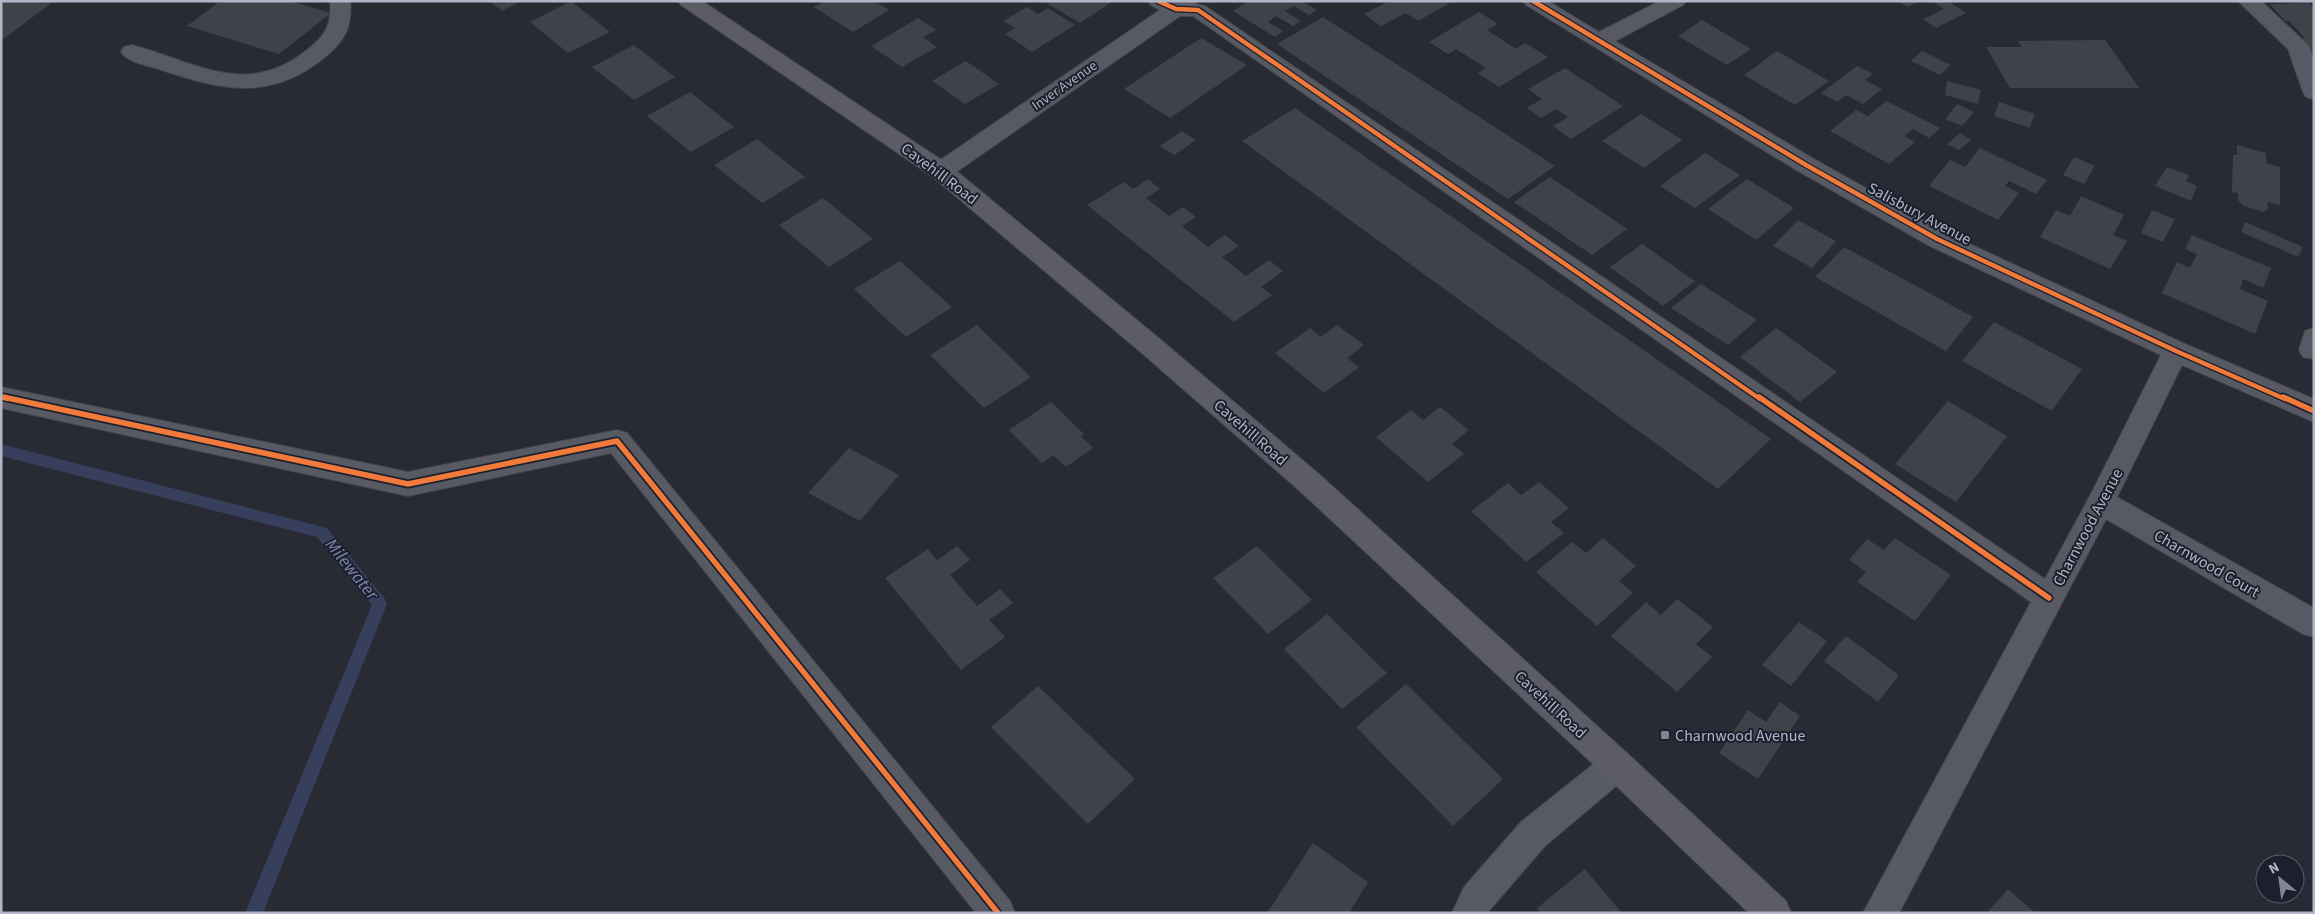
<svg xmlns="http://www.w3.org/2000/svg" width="2315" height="914" font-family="'Source Sans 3',sans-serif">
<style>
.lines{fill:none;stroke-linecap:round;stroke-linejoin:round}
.stream{fill:#383f5d;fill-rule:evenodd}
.building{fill:#40424a}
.minor-casing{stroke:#44464d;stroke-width:2}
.major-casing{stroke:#464851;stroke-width:2}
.minor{fill:#585a63;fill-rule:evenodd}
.major{fill:#5b5c65;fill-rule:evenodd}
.cycleway-far1-casing{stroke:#1c202e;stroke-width:7}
.cycleway-casing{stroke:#1c202e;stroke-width:9}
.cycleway-far1{stroke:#f17a3a;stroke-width:4.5}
.cycleway{stroke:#f17a3a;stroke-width:5.5}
.poi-dot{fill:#828592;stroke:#1c202e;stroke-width:2}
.labels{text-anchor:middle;stroke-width:4;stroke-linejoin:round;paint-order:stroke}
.far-street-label{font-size:14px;fill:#b2b5c5;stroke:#1c202e}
.street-label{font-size:16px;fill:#b2b5c5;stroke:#1c202e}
.poi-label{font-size:16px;fill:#b2b5c5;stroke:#1c202e;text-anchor:start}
.water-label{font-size:18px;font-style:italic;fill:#7c86ab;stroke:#1c202e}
</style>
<rect width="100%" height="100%" fill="#292b34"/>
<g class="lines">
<!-- stream -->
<polygon class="stream" points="1,444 327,528 385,599 387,604 263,913 245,913 372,605 317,537 1,456"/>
</g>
<!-- building -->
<g class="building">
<polygon points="1,1 54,1 1,41"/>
<polygon points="220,1 290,1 331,13 279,54 187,26"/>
<polygon points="489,1 521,1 502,11"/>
<polygon points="571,1 610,32 568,53 530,22"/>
<polygon points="824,1 875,1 889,10 853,32 814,7"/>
<polygon points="1043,1 1113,1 1080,23"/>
<polygon points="1249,1 1302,1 1317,10 1309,15 1294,6 1285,11 1301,21 1293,26 1276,16 1268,22 1283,31 1275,37 1233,11"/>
<polygon points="1389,1 1447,1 1450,3 1418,21 1406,13 1381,26 1364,14"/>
<polygon points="1898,1 1920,1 1907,7"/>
<polygon points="1932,1 1948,1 1966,13 1936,28 1923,19 1944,9"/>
<polygon points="2309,3 2314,8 2314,52 2300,38 2305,38 2289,21 2285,21 2270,4"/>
<polygon points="1027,7 1038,14 1048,8 1075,25 1032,52 1005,34 1015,28 1003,21"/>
<polygon points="1479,12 1498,24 1487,30 1516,49 1525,43 1548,57 1499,87 1478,73 1486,68 1456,49 1448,54 1429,42"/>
<polygon points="1323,17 1487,122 1555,166 1508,199 1277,44"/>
<polygon points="918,18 936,30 923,37 937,47 902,67 871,46"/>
<polygon points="1702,20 1751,49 1727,65 1678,36"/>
<polygon points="1201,38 1247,65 1170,118 1124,89"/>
<polygon points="2105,40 2139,88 2010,88 1986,47 2022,47 2018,41"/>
<polygon points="634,45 675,77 634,100 592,67"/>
<polygon points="1777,51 1829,81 1795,105 1744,75"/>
<polygon points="1922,51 1951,65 1940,75 1911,61"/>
<polygon points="966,61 999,84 965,104 932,81"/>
<polygon points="1857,66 1873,74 1865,80 1882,89 1863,104 1846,95 1837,102 1821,93"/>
<polygon points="1565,68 1623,106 1571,139 1553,126 1568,117 1556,109 1541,118 1527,108 1542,99 1528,89"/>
<polygon points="1947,81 1981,90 1978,104 1945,95"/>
<polygon points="690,92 734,127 691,152 647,116"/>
<polygon points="1886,101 1940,128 1929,138 1913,129 1904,136 1915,142 1889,164 1830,131 1856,110 1868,116"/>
<polygon points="1999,102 2035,114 2030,128 1994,116"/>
<polygon points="1957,104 1974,112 1962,126 1945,119"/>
<polygon points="1295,108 1714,399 1771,439 1718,489 1242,141"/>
<polygon points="1641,114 1682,140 1644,168 1602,141"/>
<polygon points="1182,131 1196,140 1174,155 1160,146"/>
<polygon points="1960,133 1971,140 1959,150 1947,144"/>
<polygon points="757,139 805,177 762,203 714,165"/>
<polygon points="2237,145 2266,153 2266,163 2280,167 2280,205 2267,202 2268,209 2263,212 2244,206 2238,200 2238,193 2232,192 2233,155 2237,155"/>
<polygon points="1980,148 2047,180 2036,194 2009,181 2005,186 2019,193 1998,220 1929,186 1950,160 1965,167"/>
<polygon points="1705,153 1740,175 1695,208 1660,186"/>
<polygon points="2074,157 2095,166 2084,184 2063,175"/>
<polygon points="2167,167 2189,175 2186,181 2197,186 2191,201 2155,186"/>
<polygon points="1550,177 1601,211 1627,229 1592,255 1514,202"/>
<polygon points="1148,179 1160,189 1146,198 1169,216 1183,207 1196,217 1182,226 1208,247 1225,235 1239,246 1222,257 1246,276 1269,260 1283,271 1261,287 1272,295 1234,322 1087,205 1124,182 1133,189"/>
<polygon points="1747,179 1794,208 1756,240 1708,209"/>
<polygon points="2081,196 2124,215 2113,235 2127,241 2110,269 2040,237 2056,210 2070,216"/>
<polygon points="823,198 873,239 829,267 779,225"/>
<polygon points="2152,210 2175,219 2163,242 2141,233"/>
<polygon points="1798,220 1836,241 1812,268 1773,246"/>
<polygon points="2245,222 2303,247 2298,257 2241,232"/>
<polygon points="2192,235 2271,268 2263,288 2243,279 2240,289 2268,301 2255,334 2162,293 2177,262 2190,268 2197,254 2185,249"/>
<polygon points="1642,244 1695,281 1663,306 1610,267"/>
<polygon points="1844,247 1907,281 1973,317 1946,351 1815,277"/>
<polygon points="900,261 952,307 906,337 854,289"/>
<polygon points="1701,284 1757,320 1728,345 1671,308"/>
<polygon points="1994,322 2082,369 2052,411 1962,361"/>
<polygon points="977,325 1031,377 984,408 930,355"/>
<polygon points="1337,325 1364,345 1347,358 1359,367 1324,393 1275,353 1310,328 1321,337"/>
<polygon points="1776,328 1837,372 1800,402 1740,357"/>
<polygon points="1948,401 2007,436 1956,502 1895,464"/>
<polygon points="1051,402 1084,434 1081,436 1093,448 1066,467 1053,455 1042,463 1009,430"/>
<polygon points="1440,407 1469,430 1452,444 1464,454 1428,482 1376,437 1411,410 1423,420"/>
<polygon points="849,448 899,475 860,521 808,493"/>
<polygon points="1539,482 1569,508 1551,522 1564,533 1526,562 1471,511 1508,483 1521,495"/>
<polygon points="1603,538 1636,566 1619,581 1633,593 1597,626 1536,572 1572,542 1586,553"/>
<polygon points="1895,538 1951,575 1915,621 1857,582 1866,572 1849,560 1867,539 1884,550"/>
<polygon points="957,546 970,560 950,575 977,606 1000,589 1013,603 989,620 1005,637 961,670 885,578 928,549 937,560"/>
<polygon points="1257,546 1312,600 1268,634 1213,578"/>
<polygon points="1677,599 1713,627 1696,644 1712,657 1677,692 1611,636 1646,602 1661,615"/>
<polygon points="1327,614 1387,673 1342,709 1284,649"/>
<polygon points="1799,622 1827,641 1791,686 1762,665"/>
<polygon points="1846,636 1899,675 1878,702 1824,661"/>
<polygon points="1406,684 1503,779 1453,826 1356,727"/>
<polygon points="1038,686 1135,779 1088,824 991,727"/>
<polygon points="1780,702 1800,716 1758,779 1719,753 1748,710 1766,722"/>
<polygon points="1313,843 1368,882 1349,913 1267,913"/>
<polygon points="1585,869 1622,913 1541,913 1537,908"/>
<polygon points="2008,889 2035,913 1987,913"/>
</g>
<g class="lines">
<!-- minor casing -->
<g class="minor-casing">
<g id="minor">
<path d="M330,1h20c3,25 -6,41 -25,56 -53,44 -102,34 -163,13 -12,-4 -34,-7 -41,-18l3,-5 8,-2c64,17 114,54 175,5 18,-14 25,-25 23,-49z"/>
<polygon points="1148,1 1197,1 1196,4 1205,6 2045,579 2091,494 2161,355 1928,245 1798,171 1526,5 1523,1 1548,1 1599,32 1660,1 1686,1 1683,5 1615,41 1814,159 1946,233 2185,344 2314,399 2314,422 2182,365 2117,497 2314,608 2314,637 2303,634 2106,519 1899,913 1863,913 2031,602 1193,16 1180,16 949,177 941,179 933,177 929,171 933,165 1160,10 1151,5"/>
<polygon points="2238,1 2261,1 2309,46 2314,60 2314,99 2306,97 2303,92 2288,49"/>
<polygon points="2314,328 2314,359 2303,357 2299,350 2305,331"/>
<polygon points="1,387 408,472 617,430 627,433 1010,901 1015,913 976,913 611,453 408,496 1,408"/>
<polygon points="1617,750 1628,754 1633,765 1628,776 1545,846 1487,913 1452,913 1464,887 1521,822 1606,754"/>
</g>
</g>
<!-- major casing -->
<g class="major-casing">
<polygon id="major" points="678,1 702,1 949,165 1161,340 1320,475 1628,754 1786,901 1791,913 1749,913 1606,776 1300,491 1143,354 933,177 681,5"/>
</g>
<!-- minor -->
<use href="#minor" class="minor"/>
<!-- major -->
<use href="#major" class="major"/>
<!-- cycleway-far1 casing -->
<g class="cycleway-far1-casing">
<g id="cycleway-far1">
<polyline points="1158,1 1176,9 1198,10 1760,399"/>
<polyline points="1533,1 1806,165 1937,239 2176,351 2285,399"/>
<polyline points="1,397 8,399"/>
</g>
</g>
<!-- cycleway casing -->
<g class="cycleway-casing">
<g id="cycleway">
<polyline points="3,397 408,484 617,441 998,913"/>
<polyline points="1759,397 2049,598"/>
<polyline points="2283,397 2314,411"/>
</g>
</g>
<!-- cycleway-far1 -->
<use href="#cycleway-far1" class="cycleway-far1"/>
<!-- cycleway -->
<use href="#cycleway" class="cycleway"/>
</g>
<!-- markers -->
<rect class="poi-dot" x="1660" y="730" width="10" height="10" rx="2.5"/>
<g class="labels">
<!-- far-street labels -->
<g class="far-street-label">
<text transform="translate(1064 85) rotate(-35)" y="5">Inver Avenue</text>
</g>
<!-- street labels -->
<g class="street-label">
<text transform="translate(940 173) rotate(37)" y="6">Cavehill Road</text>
<text transform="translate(1920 213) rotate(28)" y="6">Salisbury Avenue</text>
<text transform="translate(1251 432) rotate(41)" y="6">Cavehill Road</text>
<text transform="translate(2087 527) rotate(-62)" y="6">Charnwood Avenue</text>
<text transform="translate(2207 563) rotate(30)" y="6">Charnwood Court</text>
<text transform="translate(1551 704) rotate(43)" y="6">Cavehill Road</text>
</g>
<!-- poi labels -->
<g class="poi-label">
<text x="1675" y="741">Charnwood Avenue</text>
</g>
<!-- water labels -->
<g class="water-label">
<text transform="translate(352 569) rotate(51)" y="6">Milewater</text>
</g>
</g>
<!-- border -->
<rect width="2315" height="914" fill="none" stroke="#b2b5c5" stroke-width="5"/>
<!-- north arrow -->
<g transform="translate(2280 879) rotate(331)"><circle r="24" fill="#1c202e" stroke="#585c6a"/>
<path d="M0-4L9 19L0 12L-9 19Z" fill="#828592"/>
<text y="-8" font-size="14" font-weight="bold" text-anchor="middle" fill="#b2b5c5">N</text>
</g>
</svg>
